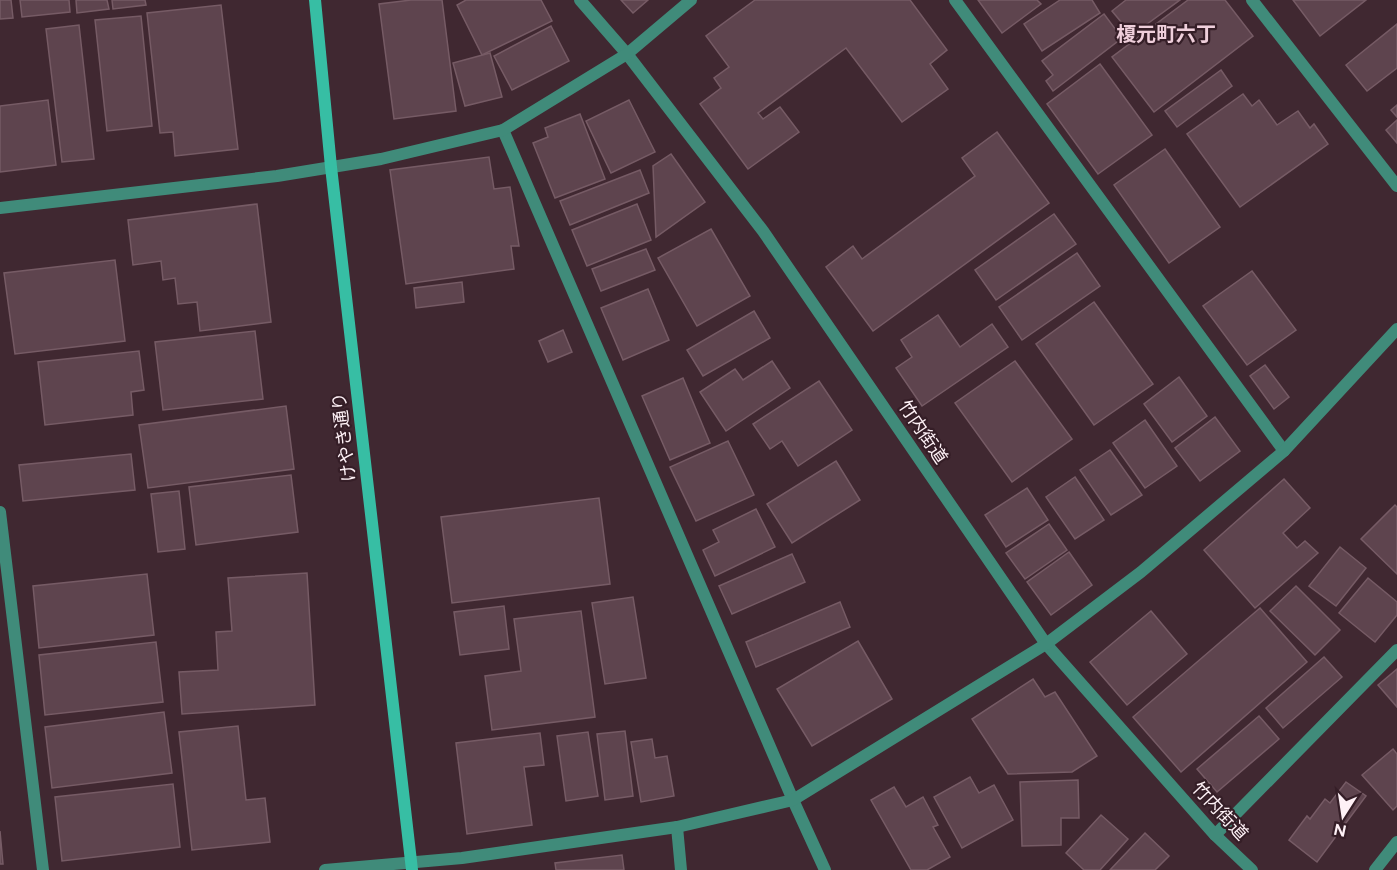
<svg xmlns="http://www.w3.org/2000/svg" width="1397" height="870" font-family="Figtree,'Noto Sans JP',sans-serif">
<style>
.building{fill:#5e444e;stroke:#765b65;stroke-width:1.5}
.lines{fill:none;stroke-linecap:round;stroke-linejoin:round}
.lane{stroke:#408b7a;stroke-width:12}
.street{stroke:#408b7a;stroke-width:12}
.secondary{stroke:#37bea4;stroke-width:12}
.labels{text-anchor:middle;stroke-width:4.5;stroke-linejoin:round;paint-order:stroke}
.street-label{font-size:18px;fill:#fef1f6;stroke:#351e27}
.neighbourhood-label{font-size:20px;font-weight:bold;fill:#efcfdb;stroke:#351e27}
</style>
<rect width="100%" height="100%" fill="#402831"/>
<!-- building -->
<g class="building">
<polygon points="0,0 11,0 13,18 0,19"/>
<polygon points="20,0 69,0 70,12 22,17"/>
<polygon points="76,0 107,0 109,9 77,13"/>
<polygon points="112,0 145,0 146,5 113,9"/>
<polygon points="411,0 442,0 456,111 394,119 379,4"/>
<polygon points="466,0 541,0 552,21 482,55 457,5"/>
<polygon points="621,0 648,0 633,13"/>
<polygon points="755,0 910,0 947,50 930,64 948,89 902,122 846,48 758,113 763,119 780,107 799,132 748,169 700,104 721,88 714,78 729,67 706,36"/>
<polygon points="978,0 1037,0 1041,4 1002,33"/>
<polygon points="1060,0 1092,0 1100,13 1042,51 1024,24"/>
<polygon points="1126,0 1180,0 1132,35 1112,11"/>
<polygon points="1188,0 1225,0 1253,36 1154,112 1112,57"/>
<polygon points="1293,0 1366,0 1320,36"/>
<polygon points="221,5 238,149 175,156 173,132 160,133 147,13"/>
<polygon points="1104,14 1122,38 1053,91 1046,81 1053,75 1042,61"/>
<polygon points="141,16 152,126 107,131 95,20"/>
<polygon points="1397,24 1397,68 1367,91 1346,65"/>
<polygon points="79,25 94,159 62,162 46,29"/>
<polygon points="551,26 569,61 512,90 494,56"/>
<polygon points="490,53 502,97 465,106 453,63"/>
<polygon points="1100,64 1152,135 1098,174 1047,104"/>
<polygon points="1221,70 1232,86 1177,127 1165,111"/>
<polygon points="1243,94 1252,106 1259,100 1277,125 1298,111 1310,128 1314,124 1328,144 1240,207 1187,134"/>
<polygon points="48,100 56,165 0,172 0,106"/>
<polygon points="629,100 655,152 611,173 586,121"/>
<polygon points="1397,105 1397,117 1391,110"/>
<polygon points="580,114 605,179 555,198 533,143 548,137 545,128"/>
<polygon points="1397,120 1397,143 1386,130"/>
<polygon points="997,132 1049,203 873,331 826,267 853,246 862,259 975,176 962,158"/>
<polygon points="1165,149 1220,227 1169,263 1114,185"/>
<polygon points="671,154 705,202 656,237 653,166"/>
<polygon points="489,157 494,189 510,187 519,246 511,246 514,269 406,284 390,170"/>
<polygon points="640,170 649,193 570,225 560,201"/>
<polygon points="257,204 271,322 200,331 197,302 178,304 175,278 163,280 161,261 133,265 128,220"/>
<polygon points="637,204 651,240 587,266 572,230"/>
<polygon points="1054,214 1076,244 996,300 975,270"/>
<polygon points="711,229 750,296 697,326 658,258"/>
<polygon points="646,249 655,270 601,291 592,269"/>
<polygon points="1077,253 1100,286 1022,340 999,307"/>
<polygon points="115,260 125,341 15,354 4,273"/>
<polygon points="1252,271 1296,330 1247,365 1203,306"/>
<polygon points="462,282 464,302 416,308 414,288"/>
<polygon points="648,289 669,340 623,360 601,308"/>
<polygon points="1094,302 1153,384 1094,425 1036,344"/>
<polygon points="754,311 770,338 703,376 687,350"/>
<polygon points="938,315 960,347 992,324 1008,347 922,406 896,368 912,357 901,340"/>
<polygon points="563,330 572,352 548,362 539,341"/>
<polygon points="255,331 263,399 163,410 155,342"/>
<polygon points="139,351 144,390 131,392 133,415 45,425 38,362"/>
<polygon points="772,361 790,388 726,431 700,392 735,369 743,380"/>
<polygon points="1015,361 1072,439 1012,482 955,403"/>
<polygon points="1265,365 1289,397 1274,409 1250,376"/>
<polygon points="1179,377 1207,416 1172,442 1144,404"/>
<polygon points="683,378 710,443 670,460 642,396"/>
<polygon points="819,381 852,430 798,466 782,441 770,449 753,424"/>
<polygon points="286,406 294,469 148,488 139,425"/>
<polygon points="1215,417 1240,451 1200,481 1175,448"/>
<polygon points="1145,420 1177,466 1145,488 1113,443"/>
<polygon points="728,441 754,495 696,521 670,467"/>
<polygon points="1110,450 1142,495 1111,515 1080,470"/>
<polygon points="131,454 135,490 23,501 19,465"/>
<polygon points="836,461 860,500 792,543 767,504"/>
<polygon points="291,475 298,532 196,545 189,487"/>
<polygon points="1075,477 1104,520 1075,539 1046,497"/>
<polygon points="1284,479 1310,508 1283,533 1297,548 1305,541 1318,553 1255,608 1204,550"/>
<polygon points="1027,488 1048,520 1006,547 985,515"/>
<polygon points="179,491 185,549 158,552 151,494"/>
<polygon points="599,498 610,584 452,603 441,517"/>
<polygon points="1395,505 1397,507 1397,574 1361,539"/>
<polygon points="756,509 775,547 715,576 703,550 719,542 713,530"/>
<polygon points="1049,524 1067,550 1025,579 1006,553"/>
<polygon points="1340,547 1366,568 1336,606 1309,586"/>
<polygon points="1069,552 1092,585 1051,615 1027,582"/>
<polygon points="792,554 805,582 732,614 719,586"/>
<polygon points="307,573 315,705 182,714 179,672 218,670 216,632 232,631 228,578"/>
<polygon points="147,574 154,635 39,648 33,586"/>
<polygon points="1368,578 1397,602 1397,615 1375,642 1339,613"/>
<polygon points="1296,586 1340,630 1315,655 1270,611"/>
<polygon points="633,597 646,678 605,684 592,603"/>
<polygon points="840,602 850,627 756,667 746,642"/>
<polygon points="504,606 509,649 460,655 454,612"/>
<polygon points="1260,608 1307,662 1181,772 1133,717"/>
<polygon points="581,611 595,717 492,730 485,676 521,671 514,619"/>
<polygon points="1151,611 1187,654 1127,705 1090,662"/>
<polygon points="858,641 892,699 812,746 777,689"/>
<polygon points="156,642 163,702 45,715 39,655"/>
<polygon points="1324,657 1342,677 1283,728 1266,708"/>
<polygon points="1397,669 1397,707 1378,685"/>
<polygon points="1033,679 1045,697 1055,692 1097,756 1072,772 1008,774 972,719"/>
<polygon points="164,712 172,773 52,788 45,727"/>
<polygon points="1259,716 1279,739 1217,792 1197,769"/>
<polygon points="238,726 246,800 265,798 270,842 192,850 179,732"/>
<polygon points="625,731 633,796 605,800 597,734"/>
<polygon points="588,732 598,796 566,801 557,736"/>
<polygon points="540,733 544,765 524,767 532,825 467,834 456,743"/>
<polygon points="652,739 655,758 667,756 674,796 641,802 631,742"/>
<polygon points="1393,749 1397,754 1397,806 1393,810 1362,775"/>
<polygon points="970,777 979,793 994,785 1013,820 962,848 934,797"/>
<polygon points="1078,780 1079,818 1061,818 1061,845 1022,846 1020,782"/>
<polygon points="1346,782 1366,796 1317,862 1289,840 1307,816 1310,819 1325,799 1330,803"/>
<polygon points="173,784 180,847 62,861 55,797"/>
<polygon points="894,787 906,807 923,797 938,825 933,827 950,857 927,870 911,870 871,800"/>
<polygon points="1101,815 1128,839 1100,870 1084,870 1066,853"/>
<polygon points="0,831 3,864 0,864"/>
<polygon points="1145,833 1169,856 1155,870 1110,870"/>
<polygon points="622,855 624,870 556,870 555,863"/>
</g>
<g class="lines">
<!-- lane -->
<polyline class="lane" points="1375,870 1397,842"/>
<!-- street -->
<g class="street">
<polyline points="580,0 627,54 763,231 1046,644 1215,835 1252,870"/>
<polyline points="955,0 1284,451"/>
<polyline points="1252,0 1397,186"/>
<polyline points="503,130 793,800 825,870"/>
<polyline points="0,208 277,176 381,159 503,130 627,54 691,0"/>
<polyline points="0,512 43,870"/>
<polyline points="677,827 681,870"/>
<polyline points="1215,835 1397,650"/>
<polyline points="325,870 462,858 677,827 793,800 1046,644 1141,572 1284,451 1397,329"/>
</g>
<!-- secondary -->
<polyline class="secondary" points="315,0 331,167 412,870"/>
</g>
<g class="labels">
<!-- street labels -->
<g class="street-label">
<text transform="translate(923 432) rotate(56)" y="6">竹内街道</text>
<text transform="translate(344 437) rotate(-97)" y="6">けやき通り</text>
<text transform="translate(1220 811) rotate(47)" y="6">竹内街道</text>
</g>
<!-- neighbourhood labels -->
<g class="neighbourhood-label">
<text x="1166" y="41">榎元町六丁</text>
</g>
</g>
<!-- north arrow -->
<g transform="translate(1343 816) rotate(192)" stroke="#351e27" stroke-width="4.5" paint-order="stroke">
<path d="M0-4.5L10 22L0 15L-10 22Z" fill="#fef1f6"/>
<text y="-9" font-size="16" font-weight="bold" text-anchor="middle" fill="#fef1f6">N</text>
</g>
</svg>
